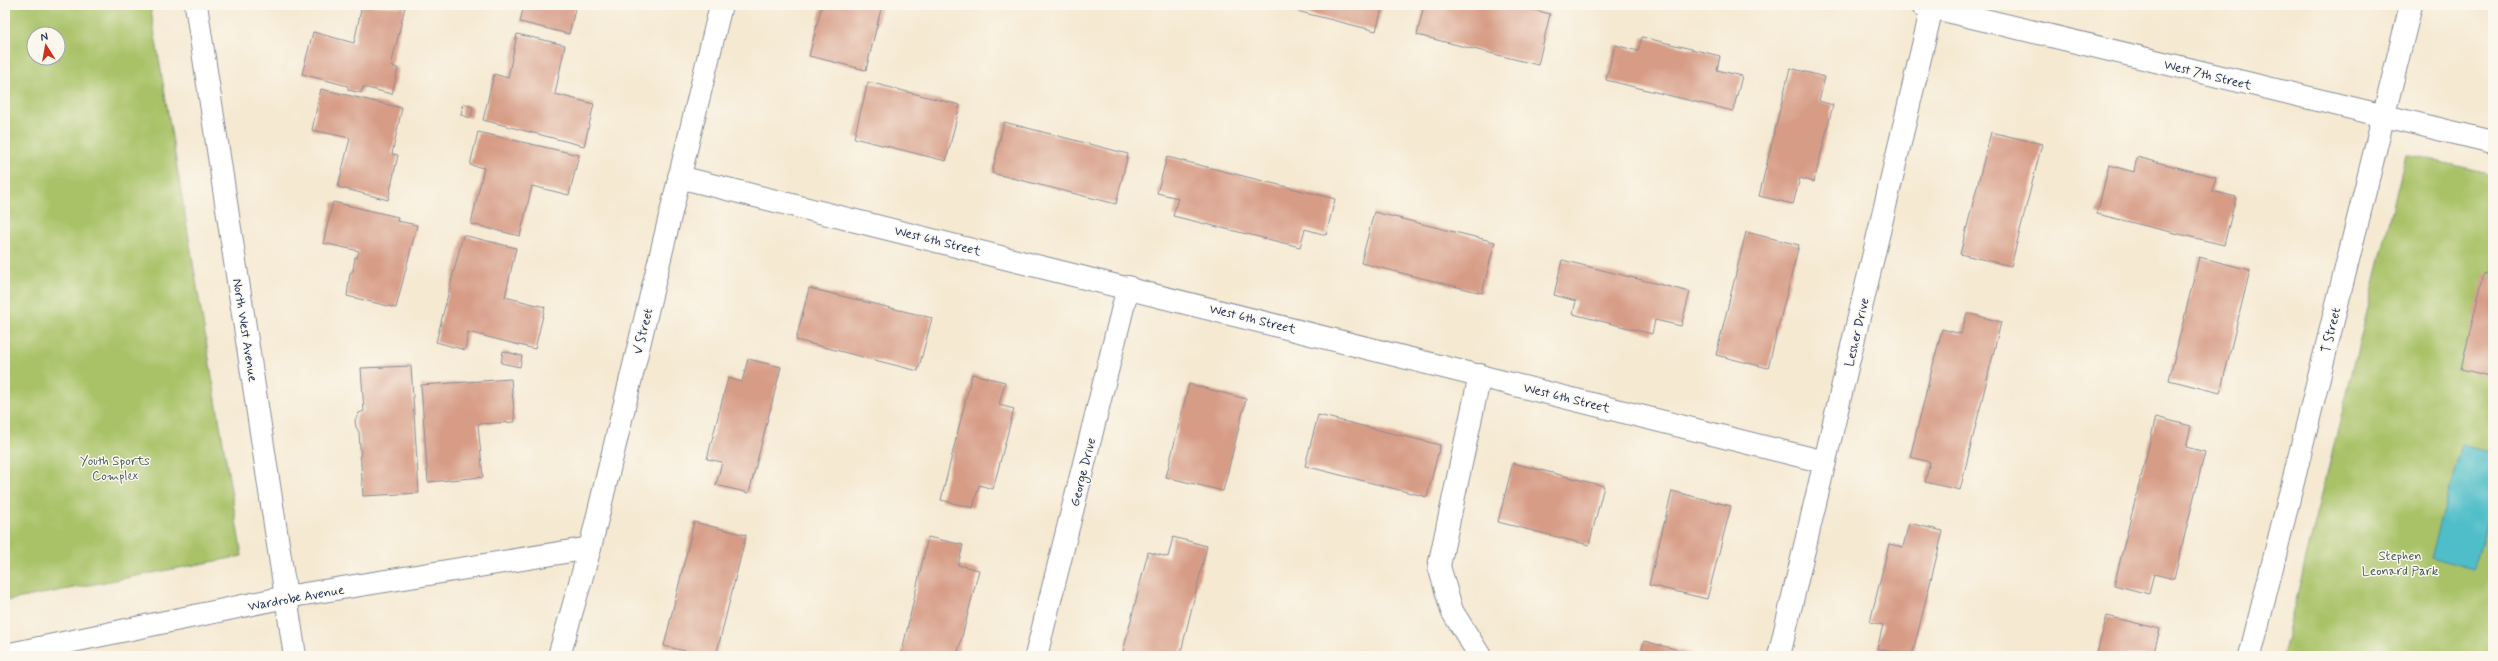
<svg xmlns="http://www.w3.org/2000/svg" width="2498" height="661" font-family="Mynerve,sans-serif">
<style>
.built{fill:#f3d4bf}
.green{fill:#a9c268;stroke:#627863;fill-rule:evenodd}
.water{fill:#50bec8;stroke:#367693}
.building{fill:#d79c86}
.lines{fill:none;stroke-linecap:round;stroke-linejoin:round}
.minor-casing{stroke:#888c98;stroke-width:24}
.minor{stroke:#fff;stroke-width:22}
.labels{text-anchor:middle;stroke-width:3;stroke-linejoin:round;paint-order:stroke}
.street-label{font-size:13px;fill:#1b2f5e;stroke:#fbf7ec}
.park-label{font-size:13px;fill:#465b61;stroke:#fbf7ec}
</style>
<rect width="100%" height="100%" fill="#fbf7ec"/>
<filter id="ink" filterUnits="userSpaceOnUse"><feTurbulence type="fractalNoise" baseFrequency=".025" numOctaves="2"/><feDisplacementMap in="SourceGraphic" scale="8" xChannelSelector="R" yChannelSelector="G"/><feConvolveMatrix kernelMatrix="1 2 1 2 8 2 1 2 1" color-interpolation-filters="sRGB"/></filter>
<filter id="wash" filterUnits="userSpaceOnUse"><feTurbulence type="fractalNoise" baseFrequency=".012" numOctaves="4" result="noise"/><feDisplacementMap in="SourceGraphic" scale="16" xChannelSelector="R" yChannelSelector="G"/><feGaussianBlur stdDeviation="0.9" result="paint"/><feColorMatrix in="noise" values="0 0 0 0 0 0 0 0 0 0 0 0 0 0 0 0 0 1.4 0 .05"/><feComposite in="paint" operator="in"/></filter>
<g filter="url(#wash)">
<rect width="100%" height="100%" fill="#f5e9d2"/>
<!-- built -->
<polygon class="built" points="218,651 221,656 193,656"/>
<!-- green -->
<g class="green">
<path d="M5,5h145l92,551 -237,45zM34,34h24v24h-24z"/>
<polygon points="2406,154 2493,174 2493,656 2282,656"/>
</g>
<!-- water -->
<polygon class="water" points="2462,444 2493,452 2493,500 2474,569 2431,557"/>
<g id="blocks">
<!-- building -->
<g class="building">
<polygon points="362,5 405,7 391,66 398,68 392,94 363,87 361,93 348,90 348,86 302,74 313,32 354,43"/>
<polygon points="524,5 576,5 569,34 520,22"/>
<polygon points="822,5 882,5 866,70 809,56"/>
<polygon points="1273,5 1383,5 1376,31"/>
<polygon points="1424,5 1516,5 1550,14 1538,65 1417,35"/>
<polygon points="517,34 565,45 555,94 594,104 584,146 483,120 494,74 508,78"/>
<polygon points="1642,37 1720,56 1717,70 1742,76 1733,111 1606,80 1615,45 1638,51"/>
<polygon points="1790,68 1825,77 1819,101 1833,105 1814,182 1800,178 1793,204 1759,196"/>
<polygon points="868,82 960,105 946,161 854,138"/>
<polygon points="321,89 402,108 392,154 398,155 388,200 338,187 350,138 312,130"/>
<polygon points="463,104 473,107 471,118 461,115"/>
<polygon points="1004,122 1128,154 1116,204 992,173"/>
<polygon points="478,132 579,155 569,195 532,186 520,236 471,224 484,168 470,165"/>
<polygon points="1991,132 2042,144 2011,266 1960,254"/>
<polygon points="1167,157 1335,199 1326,235 1305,229 1300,247 1173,216 1178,198 1157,193"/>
<polygon points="2137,157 2216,177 2212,191 2236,197 2224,245 2097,214 2109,165 2134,172"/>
<polygon points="333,202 398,217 397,221 417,225 396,308 347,296 350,273 353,271 355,257 357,258 359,251 323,243"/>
<polygon points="1374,212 1495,242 1482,293 1361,263"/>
<polygon points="1746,232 1799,245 1768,368 1716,355"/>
<polygon points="463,235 516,248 505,297 545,307 535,349 468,332 465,350 436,342"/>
<polygon points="2199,257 2250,270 2220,393 2169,380"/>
<polygon points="1562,260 1690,292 1681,326 1655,320 1652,334 1573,314 1576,301 1554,295"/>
<polygon points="2484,273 2493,276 2493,377 2461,369"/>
<polygon points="809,288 932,318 918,371 796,340"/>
<polygon points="1967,313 2001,322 1960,490 1925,482 1930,462 1910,457 1942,329 1961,334"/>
<polygon points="503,351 522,356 520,367 501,363"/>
<polygon points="748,359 781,367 749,493 716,485 722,462 707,459 728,378 742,382"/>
<polygon points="411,366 419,493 363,496 359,432 356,427 355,420 359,413 364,411 361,368"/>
<polygon points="972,374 1005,382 999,405 1014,409 993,489 979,485 973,508 941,500"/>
<polygon points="511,379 515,422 478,424 483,477 428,482 421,385"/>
<polygon points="1189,384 1246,399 1223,491 1166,477"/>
<polygon points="1318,415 1440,445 1427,497 1305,466"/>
<polygon points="2156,417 2191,426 2186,447 2205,452 2174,579 2154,574 2149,594 2114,585"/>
<polygon points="1513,463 1604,486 1589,545 1498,522"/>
<polygon points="1672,491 1731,506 1707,599 1649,585"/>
<polygon points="694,522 746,535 716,656 706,656 664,646"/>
<polygon points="1909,523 1943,531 1912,656 1877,649 1883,625 1870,622 1889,544 1903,547"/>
<polygon points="928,537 963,545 958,565 979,570 957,656 901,656"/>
<polygon points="1173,537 1207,546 1180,656 1122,656 1148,552 1168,557"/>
<polygon points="2107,616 2160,629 2153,656 2096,656"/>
<polygon points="1644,641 1694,654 1694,656 1640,656"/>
</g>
</g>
</g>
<g filter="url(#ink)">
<use href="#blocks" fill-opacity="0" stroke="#888c98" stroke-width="1"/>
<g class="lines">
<!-- minor casing -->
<g class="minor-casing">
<g id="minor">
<polyline points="196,5 295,656"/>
<polyline points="1922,5 2493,142"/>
<polyline points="679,177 1825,462"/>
<polyline points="1480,375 1439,566 1452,611 1480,656"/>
<polyline points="5,655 286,597 590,548"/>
<polyline points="559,656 590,548 721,5"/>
<polyline points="1036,656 1128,287"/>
<polyline points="1779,656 1932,7"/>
<polyline points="2250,656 2411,5"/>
</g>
</g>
<!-- minor -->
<use href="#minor" class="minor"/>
</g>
</g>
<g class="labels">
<!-- street labels -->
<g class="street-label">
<text transform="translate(2208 74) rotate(14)" y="5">West 7th Street</text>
<text transform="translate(938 240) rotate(14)" y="5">West 6th Street</text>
<text transform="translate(1253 318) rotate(14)" y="5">West 6th Street</text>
<text transform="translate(246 330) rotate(81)" y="5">North West Avenue</text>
<text transform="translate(2330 330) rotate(-76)" y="5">T Street</text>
<text transform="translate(642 331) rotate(-76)" y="5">V Street</text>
<text transform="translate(1856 332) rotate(-77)" y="5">Lesher Drive</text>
<text transform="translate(1567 397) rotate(14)" y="5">West 6th Street</text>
<text transform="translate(1082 472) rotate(-76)" y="5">George Drive</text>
<text transform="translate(296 597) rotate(-10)" y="5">Wardrobe Avenue</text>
</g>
<!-- park labels -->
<g class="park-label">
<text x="115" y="465">Youth Sports<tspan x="115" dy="15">Complex</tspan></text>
<text x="2400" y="560">Stephen<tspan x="2400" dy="15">Leonard Park</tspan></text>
</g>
</g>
<!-- margin -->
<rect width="2498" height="661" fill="none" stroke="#fbf7ec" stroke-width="20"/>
<!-- north arrow -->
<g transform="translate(46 46) rotate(349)"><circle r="19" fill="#fbf7ec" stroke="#a1a7b3"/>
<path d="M0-3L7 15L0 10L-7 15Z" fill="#c8321e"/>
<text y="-6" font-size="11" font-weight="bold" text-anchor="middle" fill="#1b2f5e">N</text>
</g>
</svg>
